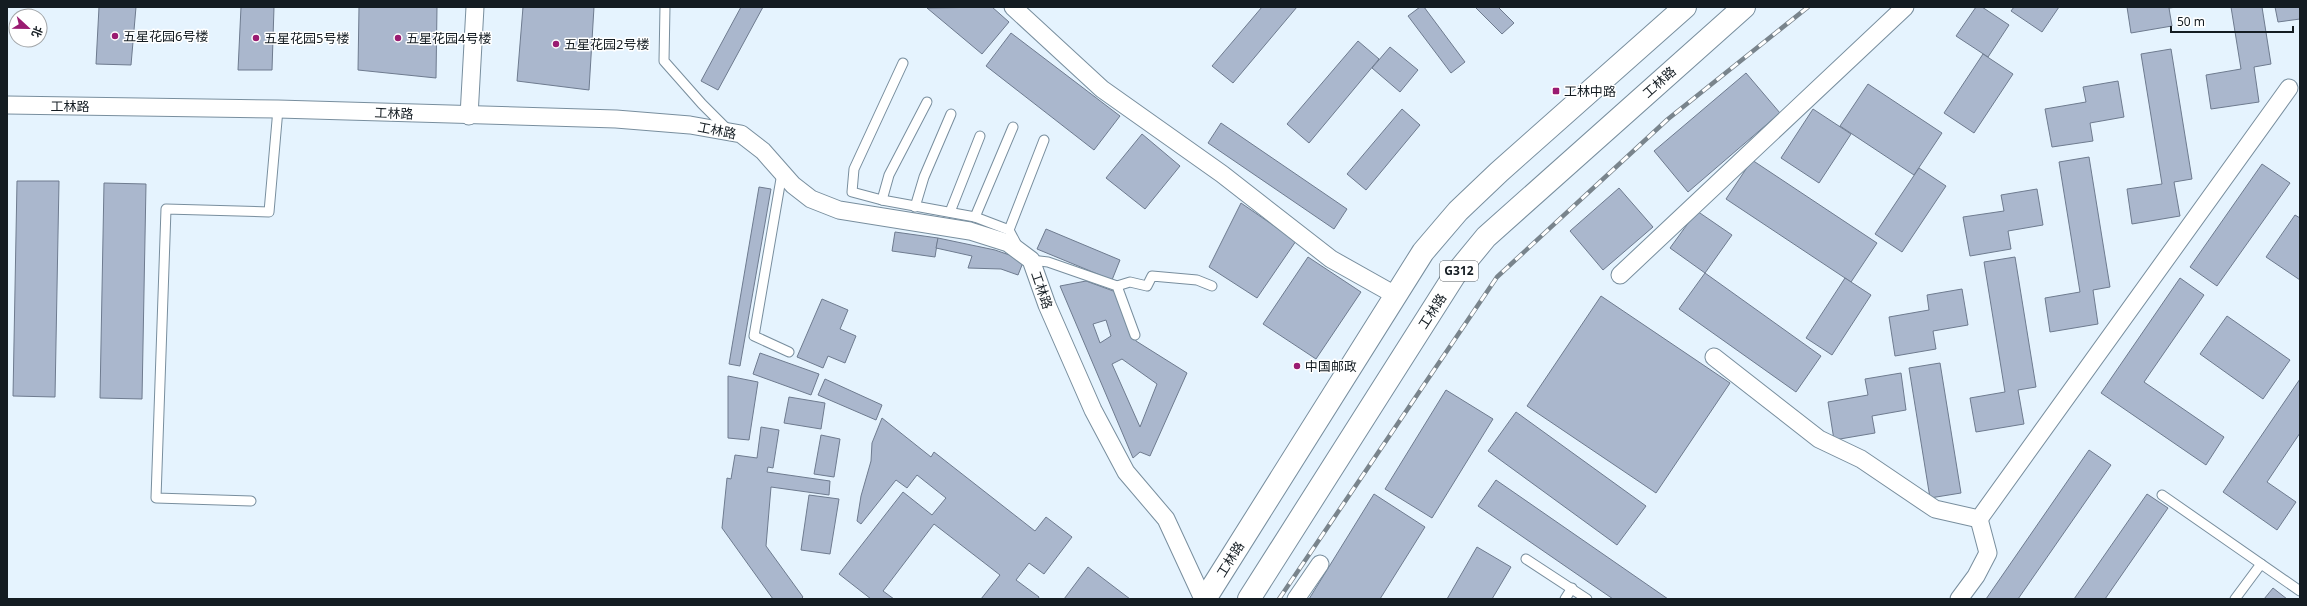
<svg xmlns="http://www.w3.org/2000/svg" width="2307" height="606" font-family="'Noto Sans','Noto Sans SC',sans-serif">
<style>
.building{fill:#aab7cd;stroke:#6e7b8f;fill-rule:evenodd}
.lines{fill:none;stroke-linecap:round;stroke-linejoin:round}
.service-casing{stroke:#788e9e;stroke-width:11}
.minor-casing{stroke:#788e9e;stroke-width:19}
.trunk-casing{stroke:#788e9e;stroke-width:24}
.service{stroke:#fff;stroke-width:9}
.minor{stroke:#fff;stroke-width:17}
.trunk{stroke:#fff;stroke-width:22}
.rail-casing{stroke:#79848c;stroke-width:4.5}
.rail{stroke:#fff;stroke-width:3;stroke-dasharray:9;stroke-linecap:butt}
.poi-dot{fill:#9a1b71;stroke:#fff;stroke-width:1.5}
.labels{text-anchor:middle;stroke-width:3;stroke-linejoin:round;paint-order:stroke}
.shield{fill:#fff;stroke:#5a6064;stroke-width:1}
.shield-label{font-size:12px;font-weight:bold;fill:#141c22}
.poi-label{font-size:13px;fill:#141c22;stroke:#fff;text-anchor:start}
.street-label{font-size:13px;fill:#141c22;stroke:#fff}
</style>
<rect width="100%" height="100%" fill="#e5f3fe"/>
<!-- building -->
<g class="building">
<polygon points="99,7 136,7 131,65 96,64"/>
<polygon points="241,7 274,7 272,70 238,70"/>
<polygon points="359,7 437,7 436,78 358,70"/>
<polygon points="523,7 594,7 589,90 517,81"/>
<polygon points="741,7 763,7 718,90 701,81"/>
<polygon points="992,7 1009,22 982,54 927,8"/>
<polygon points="1262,7 1297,7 1233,83 1212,66"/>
<polygon points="1420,7 1424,7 1465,62 1451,73 1408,16"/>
<polygon points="1475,7 1498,7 1514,23 1502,34"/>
<polygon points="1976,7 1982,7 2009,25 1988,57 1956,36"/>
<polygon points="2014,7 2059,7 2042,32 2011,11"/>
<polygon points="2127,7 2177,7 2169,8 2172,26 2131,33"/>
<polygon points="2231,7 2262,7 2271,64 2254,67 2259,102 2211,109 2206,75 2241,69"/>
<polygon points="2275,7 2300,7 2300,19 2278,22"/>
<polygon points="1011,33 1120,116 1094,150 986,66"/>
<polygon points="1358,41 1379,59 1309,143 1287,124"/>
<polygon points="1390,47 1418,70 1400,92 1372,68"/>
<polygon points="2171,49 2192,179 2174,182 2180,216 2132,224 2127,189 2162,184 2141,54"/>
<polygon points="1983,54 2013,74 1974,133 1944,113"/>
<polygon points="1746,73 1780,113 1688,192 1654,151"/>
<polygon points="2118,81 2124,117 2090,123 2093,141 2052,147 2045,109 2086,102 2083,87"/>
<polygon points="1868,84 1942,133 1914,175 1840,126"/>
<polygon points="1402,109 1420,125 1366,190 1347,174"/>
<polygon points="1813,109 1851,134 1819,183 1781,158"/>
<polygon points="1221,123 1347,209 1334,229 1208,143"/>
<polygon points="1142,134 1180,166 1145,209 1106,178"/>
<polygon points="2089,157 2110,287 2093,290 2098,324 2050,332 2045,298 2080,292 2059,162"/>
<polygon points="1752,160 1877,243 1851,282 1726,199"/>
<polygon points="2262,164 2290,183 2217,286 2190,267"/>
<polygon points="1919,168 1946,186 1902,252 1875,234"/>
<polygon points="17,181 59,181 55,397 13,396"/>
<polygon points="104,183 146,184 142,399 100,398"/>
<polygon points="759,187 771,189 740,366 729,364"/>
<polygon points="1619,188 1653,227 1603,270 1570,231"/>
<polygon points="2037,189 2043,225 2008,231 2011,249 1970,256 1963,217 2004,211 2001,195"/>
<polygon points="1241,203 1296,241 1257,298 1209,267"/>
<polygon points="1697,211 1732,235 1705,273 1670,248"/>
<polygon points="2295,215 2300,218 2300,280 2266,257"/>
<polygon points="1046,229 1120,260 1112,280 1037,249"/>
<polygon points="895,232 938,238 935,257 892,251"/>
<polygon points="938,238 995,250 1024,260 1018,275 1001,269 968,268 972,256 936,248"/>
<polygon points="1308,257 1361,292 1316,359 1263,324"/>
<polygon points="2015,257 2036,387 2018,390 2024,424 1976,432 1970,398 2005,392 1984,262"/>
<polygon points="1705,273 1821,356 1796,392 1679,309"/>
<polygon points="1845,278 1871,295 1832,355 1806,338"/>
<polygon points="2180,278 2204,295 2144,382 2224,437 2206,465 2101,393"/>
<path d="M1086,281l30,11 20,49 51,32 -37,83 -10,-4 -7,6 -73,-172zM1106,320l5,16 -11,7 -7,-19zM1122,359l35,25 -17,43 -28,-63z"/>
<polygon points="1962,289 1968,325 1933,331 1936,349 1895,356 1889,317 1929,310 1927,295"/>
<polygon points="1601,296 1730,383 1656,493 1527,406"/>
<polygon points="822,299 848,310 840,329 856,336 845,363 828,356 823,368 797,357"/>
<polygon points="2227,316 2290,360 2263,399 2200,354"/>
<polygon points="760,353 819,374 811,395 753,374"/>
<polygon points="1940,363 1961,493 1930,498 1909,368"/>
<polygon points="1901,373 1906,410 1872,416 1875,433 1834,440 1828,402 1868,395 1865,379"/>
<polygon points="728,376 758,382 749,440 728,438"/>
<polygon points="825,379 882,405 876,420 818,395"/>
<polygon points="2300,379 2300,433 2267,482 2296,502 2277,530 2223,492"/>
<polygon points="1446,390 1493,419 1432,518 1385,489"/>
<polygon points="789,397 825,403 821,429 784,423"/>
<polygon points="1516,412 1646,506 1617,545 1488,451"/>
<polygon points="882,418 931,457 934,452 1035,531 1046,517 1072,537 1044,574 1029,563 1016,580 1039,597 1038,599 981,599 1000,575 934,524 883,591 894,599 871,599 839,574 903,492 932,515 946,498 917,475 907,488 896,480 861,524 857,521 861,496 871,461 872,443"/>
<polygon points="761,427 779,430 773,468 768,467 767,472 830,481 829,495 771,487 766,546 803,597 801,599 773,599 722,528 727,478 731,479 735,455 757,458"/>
<polygon points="821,435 840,439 834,477 814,474"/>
<polygon points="2089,450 2111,465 2018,599 1986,599"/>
<polygon points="1496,480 1668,599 1613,599 1478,506"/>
<polygon points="1374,494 1425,527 1380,599 1309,599"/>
<polygon points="2147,494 2168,508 2105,599 2074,599"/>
<polygon points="809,495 839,499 830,554 801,550"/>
<polygon points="1477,547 1511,567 1492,599 1447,599"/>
<polygon points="1088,567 1130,599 1064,599"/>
<polygon points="2273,588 2287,599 2264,599"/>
</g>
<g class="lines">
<!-- service casing -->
<g class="service-casing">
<g id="service">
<polyline points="665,7 664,61 702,104 728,130"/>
<polyline points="903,63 854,169 852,192 882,200 975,217 1009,230 1018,247"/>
<polyline points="782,173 754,336 789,352"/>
<polyline points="882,200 889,175 927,102"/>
<polyline points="915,207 924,177 951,114"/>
<polyline points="950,212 980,136"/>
<polyline points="975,217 1013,127"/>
<polyline points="1009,230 1044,140"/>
<polyline points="1031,260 1048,262 1117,286 1135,335"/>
<polyline points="1117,286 1130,282 1147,286 1152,276 1197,280 1212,286"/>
<polyline points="2162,495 2300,591"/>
<polyline points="251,501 156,498 166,209 269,212 278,109"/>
<polyline points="1526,559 1587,599"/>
<polyline points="1565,599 1572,588"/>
<polyline points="2235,599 2261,564"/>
</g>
</g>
<!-- minor casing -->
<g class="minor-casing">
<g id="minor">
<polyline points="1013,7 1102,89 1222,174 1331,259 1395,295"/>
<polyline points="7,105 278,109 616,119 690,125 741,134 763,151 793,185 811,199 839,210 970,231 1008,243 1031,260 1047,305 1093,410 1126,472 1166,519 1203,599"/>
<polyline points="469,116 475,7"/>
<polyline points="1620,275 1905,7"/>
<polyline points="1714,357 1819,439 1861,459 1935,509 1979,519 2289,88"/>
<polyline points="1296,599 1320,564"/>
<polyline points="1959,599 1976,576 1988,553 1979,519"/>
</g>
</g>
<!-- trunk casing -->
<g class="trunk-casing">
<g id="trunk">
<polyline points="1205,599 1423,252 1458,211 1499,172 1685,7"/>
<polyline points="1249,599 1454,276 1486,237 1744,7"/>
</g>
</g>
<!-- service -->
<use href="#service" class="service"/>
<!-- minor -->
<use href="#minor" class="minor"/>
<!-- trunk -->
<use href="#trunk" class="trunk"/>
<!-- rail casing -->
<g class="rail-casing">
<polyline id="rail" points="1279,599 1497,277 1668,119 1808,7"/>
</g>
<!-- rail -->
<use href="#rail" class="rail"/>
</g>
<!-- markers -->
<g class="poi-dot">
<circle cx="115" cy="36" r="4"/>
<circle cx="256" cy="38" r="4"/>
<circle cx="398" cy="38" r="4"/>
<circle cx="556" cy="44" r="4"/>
<rect x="1552" y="87" width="8" height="8" rx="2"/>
<circle cx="1297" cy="366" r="4"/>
</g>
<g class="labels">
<!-- shield labels -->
<rect class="shield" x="1440" y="261" width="38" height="20" rx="3"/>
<g class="shield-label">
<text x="1459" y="275">G312</text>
</g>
<!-- poi labels -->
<g class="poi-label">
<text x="123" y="41">五星花园6号楼</text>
<text x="264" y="43">五星花园5号楼</text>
<text x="406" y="43">五星花园4号楼</text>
<text x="564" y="49">五星花园2号楼</text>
<text x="1564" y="96">工林中路</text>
<text x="1305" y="371">中国邮政</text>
</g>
<!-- street labels -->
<g class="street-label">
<text transform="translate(1659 82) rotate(-42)" y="5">工林路</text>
<text x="70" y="111">工林路</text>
<text transform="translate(394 113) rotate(2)" y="5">工林路</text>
<text transform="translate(717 130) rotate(11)" y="5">工林路</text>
<text transform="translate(1042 290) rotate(71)" y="5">工林路</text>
<text transform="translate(1432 311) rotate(-57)" y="5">工林路</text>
<text transform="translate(1230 559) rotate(-58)" y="5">工林路</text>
</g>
</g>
<!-- border -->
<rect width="2307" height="606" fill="none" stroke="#141c22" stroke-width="16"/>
<!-- north arrow -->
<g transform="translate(28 28) rotate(112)"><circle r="19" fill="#ffffff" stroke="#a1a4a7"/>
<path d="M0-3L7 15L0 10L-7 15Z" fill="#9a1b71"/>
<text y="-6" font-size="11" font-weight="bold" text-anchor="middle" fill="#141c22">北</text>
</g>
<!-- scale -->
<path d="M2171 26v6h122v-6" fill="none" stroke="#141c22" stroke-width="2"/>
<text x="2177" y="26" font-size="12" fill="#141c22" stroke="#ffffff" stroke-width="3" paint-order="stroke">50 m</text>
</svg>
